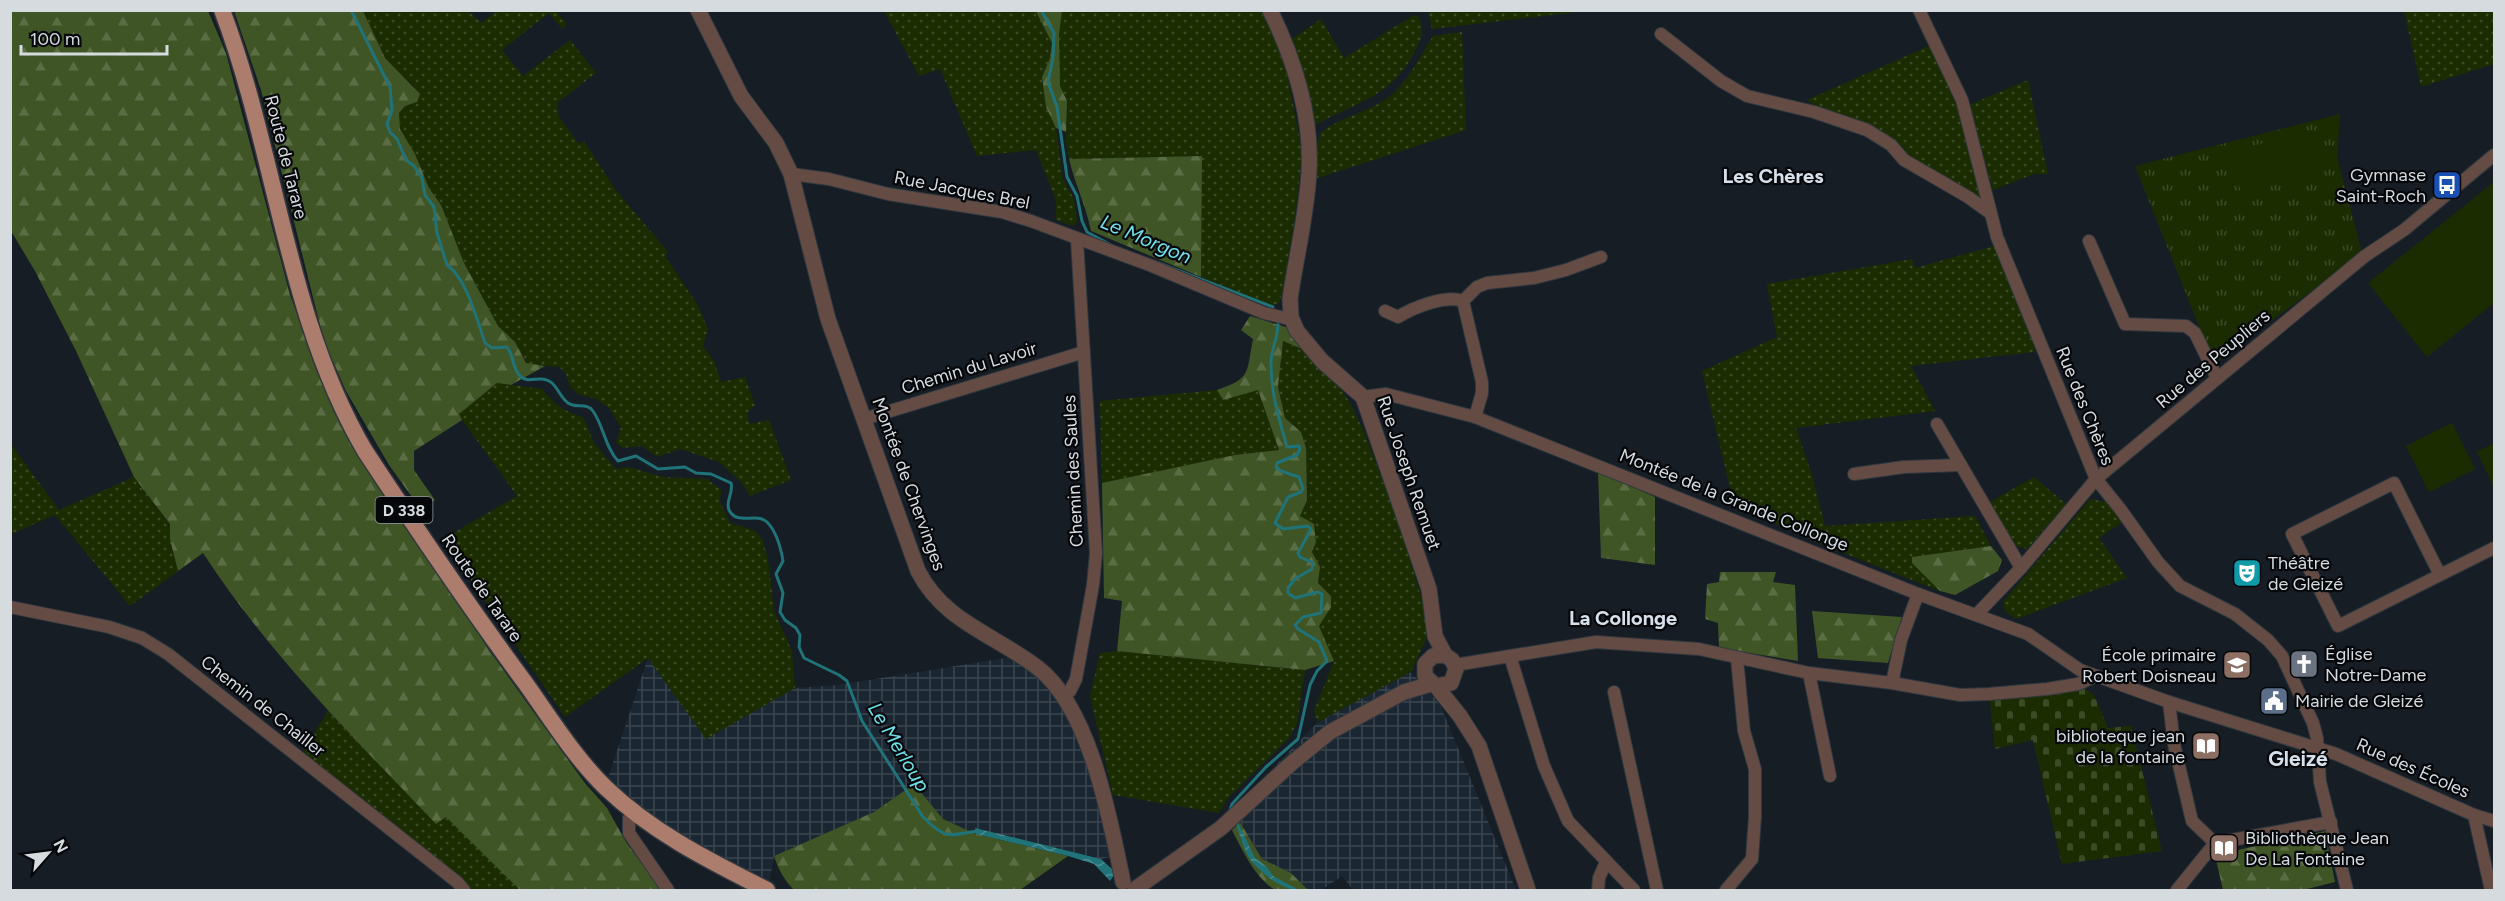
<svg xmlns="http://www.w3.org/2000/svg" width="2505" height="901" font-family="Figtree,sans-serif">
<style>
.industrial{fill:url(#industrial-grid)}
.grass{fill:url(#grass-dots)}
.forest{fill:url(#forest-firs)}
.cemetery{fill:url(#cemetery-stones)}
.park{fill:url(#park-tufts)}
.pitch{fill:#1b2d00}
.water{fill:url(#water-waves)}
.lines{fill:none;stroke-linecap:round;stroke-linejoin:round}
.stream{stroke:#207379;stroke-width:3}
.minor-casing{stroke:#31383f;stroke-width:14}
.tertiary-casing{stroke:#31383f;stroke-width:17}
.primary-casing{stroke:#31383f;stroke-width:19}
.minor{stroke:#644c45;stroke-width:12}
.tertiary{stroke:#644c45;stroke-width:15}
.primary{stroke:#ac7c6d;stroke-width:16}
.labels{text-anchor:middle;stroke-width:4.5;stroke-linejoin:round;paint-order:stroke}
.shield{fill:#05070a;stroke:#979ba0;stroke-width:1.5}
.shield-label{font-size:16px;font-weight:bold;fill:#d6dbe0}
.street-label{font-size:18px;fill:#d6dbe0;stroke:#05070a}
.poi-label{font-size:18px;fill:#d6dbe0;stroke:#05070a;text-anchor:start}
.neighbourhood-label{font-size:20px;font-weight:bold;fill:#d6e0eb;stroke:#05070a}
.water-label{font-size:20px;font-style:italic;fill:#6de2eb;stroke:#05070a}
.quarter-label{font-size:21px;font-weight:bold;fill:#d6e0eb;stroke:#05070a}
</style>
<defs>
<pattern id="industrial-grid" width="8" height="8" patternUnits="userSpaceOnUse" patternTransform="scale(1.5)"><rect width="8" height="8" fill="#1a2632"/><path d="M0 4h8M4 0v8" fill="none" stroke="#3b454f"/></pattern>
<pattern id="grass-dots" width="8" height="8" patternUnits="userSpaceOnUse" patternTransform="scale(1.5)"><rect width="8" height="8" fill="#1b2d00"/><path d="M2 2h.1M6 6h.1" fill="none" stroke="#3b4b25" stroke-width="1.8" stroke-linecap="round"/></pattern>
<pattern id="forest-firs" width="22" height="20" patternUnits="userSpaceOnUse" patternTransform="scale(1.5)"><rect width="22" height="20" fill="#3f5525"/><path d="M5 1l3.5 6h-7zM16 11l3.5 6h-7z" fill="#5a6d44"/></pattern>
<pattern id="cemetery-stones" width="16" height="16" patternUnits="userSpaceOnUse" patternTransform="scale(1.5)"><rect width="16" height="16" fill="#1b2d00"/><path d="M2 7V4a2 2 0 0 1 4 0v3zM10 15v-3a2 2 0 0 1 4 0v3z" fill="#3b4b25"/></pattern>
<pattern id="park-tufts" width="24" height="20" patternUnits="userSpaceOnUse" patternTransform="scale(1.5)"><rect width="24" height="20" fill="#1b2d00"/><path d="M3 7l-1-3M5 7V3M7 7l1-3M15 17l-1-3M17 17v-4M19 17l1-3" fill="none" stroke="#3b4b25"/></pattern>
<pattern id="water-waves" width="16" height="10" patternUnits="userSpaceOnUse" patternTransform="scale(1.5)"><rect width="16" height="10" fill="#207379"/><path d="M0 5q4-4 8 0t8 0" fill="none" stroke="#4a8d92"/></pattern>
</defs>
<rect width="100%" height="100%" fill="#161d25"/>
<!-- industrial -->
<g class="industrial">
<polygon points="1012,657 1038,674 1062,698 1080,735 1111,857 1101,859 976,829 976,834 943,819 914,785 874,812 774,856 768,890 605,787 648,658 706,738 795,688 838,685"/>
<polygon points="1411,672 1440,704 1516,890 1353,890 1342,876 1323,889 1308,890 1291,873 1262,859 1233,809 1318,722"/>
</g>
<!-- grass -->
<g class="grass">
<polygon points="1428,10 1586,10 1586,11 1432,29"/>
<polygon points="363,11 468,11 482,23 496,11 556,11 567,24 562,29 549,13 502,50 523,76 570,40 596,73 557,103 559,117 579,144 584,141 615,189 668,252 665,256 697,304 708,329 703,346 714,361 721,382 745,377 755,405 747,413 750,424 769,420 791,480 750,496 742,483 719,462 680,449 657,457 642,446 623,448 616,442 621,427 609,408 596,399 578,394 570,387 566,374 559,367 527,364 515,342 498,326 464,263 441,205 429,188 415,154 400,129 399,113 405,106 417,102 412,84 392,68 385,58"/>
<polygon points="884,11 1037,11 1052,43 1050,58 1042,77 1046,107 1056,128 1063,179 1074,199 1077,221 1073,226 1056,220 1056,200 1036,150 977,156 940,69 919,76"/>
<polygon points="1062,11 1261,11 1275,40 1288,78 1302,152 1296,210 1283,289 1279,303 1272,306 1201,277 1201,156 1069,159 1066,142 1067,101 1060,86 1059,34"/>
<polygon points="2404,11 2494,11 2494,64 2421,87"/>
<path d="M1414,15l4,1c7,15 4,22 -3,35 -23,46 -58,51 -100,74l-23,-86 29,-20 23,39z"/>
<path d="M1462,32l4,98 -151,49 4,-45c18,-15 39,-19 59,-30 27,-14 39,-43 55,-68z"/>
<polygon points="1931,45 1957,101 1982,197 1975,196 1914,161 1889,138 1818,108 1807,100"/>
<polygon points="2028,80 2048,174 2034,174 1993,190 1969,105"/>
<polygon points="1994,246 2033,340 2035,352 1911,366 1935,411 1796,428 1812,475 1825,526 1975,516 1991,546 1912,557 1912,563 1940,591 1818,543 1734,505 1702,371 1777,337 1767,284 1912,259 1915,268"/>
<polygon points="1283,341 1307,351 1332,375 1350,403 1365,434 1402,533 1425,610 1427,637 1411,672 1318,722 1314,711 1334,661 1319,626 1331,607 1318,583 1320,567 1312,552 1316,542 1300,516 1307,500 1306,448 1301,432 1285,418 1278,387"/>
<path d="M497,383l45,6c12,15 23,23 41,28l11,26 22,26 12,-2 35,10 44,2 14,11 -1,12 10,21 24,7 9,10 6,26 5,45 18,40 3,37 -89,51 -58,-81 -83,59 -122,-178 74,-43 -59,-82z"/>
<polygon points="1258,389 1279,450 1235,455 1102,483 1100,401 1217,390 1223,400"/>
<polygon points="10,443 59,510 134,477 170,525 170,539 178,571 130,606 55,515 11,534"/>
<polygon points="2034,477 2066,504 2027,549 2012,545 1988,503"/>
<polygon points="2090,499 2107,502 2122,522 2099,538 2127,578 2016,619 2005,611 2003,602"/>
<polygon points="1117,651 1305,670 1297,723 1289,738 1228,798 1219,813 1113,795 1090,696 1100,653"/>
<polygon points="328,711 436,823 446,816 521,890 470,890 463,881 302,753"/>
</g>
<!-- forest -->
<g class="forest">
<path d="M11,11h197l18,42 64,242 36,97 31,59 132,199 95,132 23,26 19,34 35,48h-141l-74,-73 -10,7c-82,-86 -168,-171 -233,-271l-25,18 -8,-32v-15l-36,-47 -58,-126 -41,-80 -24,-40z"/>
<polygon points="234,11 363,11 385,58 420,94 417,102 405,106 399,113 400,129 415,154 429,188 441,205 464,263 498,326 515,342 526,363 545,366 511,385 497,383 459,414 462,420 414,451 414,470 435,500 422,511 389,465 346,391 324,341 261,90"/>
<polygon points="1036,11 1062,11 1059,34 1060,86 1067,101 1066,132 1056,128 1046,107 1042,77 1050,58 1052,43"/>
<path d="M1202,156l-1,121 -110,-46c-5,-25 -16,-47 -22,-72z"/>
<path d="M1250,316l39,12 18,23 -24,-10 -5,46 7,31 16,14 5,16 1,52 -7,16 14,8 2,18 -4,10 8,15 -2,16 13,13v11l-12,19 15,35 -29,9 -188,-19 5,-50 -18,-3 -2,-115 133,-28 44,-5 -21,-60 -35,10 -6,-10c35,-12 29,-17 36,-51l-12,-9z"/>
<polygon points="1598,471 1655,497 1655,565 1601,558"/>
<polygon points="1991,546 2002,560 1998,571 1955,595 1940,591 1912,563 1912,557"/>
<polygon points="1720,572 1776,572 1773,582 1795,585 1798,661 1719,648 1718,623 1705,619 1707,584 1719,582"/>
<polygon points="1812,611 1902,617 1888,663 1818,658"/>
<path d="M914,784l29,35 33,15 92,22 -48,34h-226c-9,-9 -16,-21 -20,-34l100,-44z"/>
<path d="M1240,822l22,37 29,14 17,17c-9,0 -26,3 -34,-1 -18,-10 -33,-41 -42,-59z"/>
<polygon points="2325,831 2335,882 2303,890 2223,890 2215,855"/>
</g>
<!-- cemetery -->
<polygon class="cemetery" points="2078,684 2094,695 2108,728 2131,726 2162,851 2062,864 2033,740 1995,749 1989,694"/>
<!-- park -->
<polygon class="park" points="2340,114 2337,157 2362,253 2214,364 2135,166"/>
<!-- pitch -->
<g class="pitch">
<polygon points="2313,130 2323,171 2242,195 2229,152"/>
<polygon points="2494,182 2494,303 2427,357 2368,283"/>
<polygon points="2452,423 2475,469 2429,492 2406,446"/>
<polygon points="2494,443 2494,488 2477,452"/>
</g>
<!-- water -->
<g class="water">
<path d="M1238,823l17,35 12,9 6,9 26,14c-16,1 -43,-20 -51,-34 -5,-9 -8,-21 -12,-32z"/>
<polygon points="975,828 1101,859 1113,870 1114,875 1110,881 1094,864 1068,856 976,834"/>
</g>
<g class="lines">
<!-- stream -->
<g class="stream">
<path d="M351,10l39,77 2,23 -5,14 3,8 7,7 9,21 8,6 8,12 3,17 9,12 3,26 10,32c20,14 30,55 38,78l7,5 15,-1c7,8 5,21 13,29 8,7 14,2 22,3 15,1 16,17 26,24 8,6 19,-1 25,8 11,16 12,36 25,50l18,-5 22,13 27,-2 11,6 15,1 20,9c3,10 -6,18 -2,27 8,16 27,2 38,12 9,9 14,27 16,39l-7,13 7,19 -3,19 5,8 11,8 4,7 -1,12 5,11 35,17 8,6 15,40 61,96c24,24 26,18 55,14"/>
<polyline points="1041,10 1054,33 1053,58 1048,82 1057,107 1067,177 1077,196 1082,221 1087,232 1111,245"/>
<polyline points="1159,263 1273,307"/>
<path d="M1230,810l2,-6 34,-37 32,-28 12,-54 7,-14 10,-10 -8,-19 -21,-13 -3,-4 8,-8 18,-4 1,-19 -4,-2 -23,6 -7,-5v-5l7,-9 17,-10 1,-6 -13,-6 -2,-4 13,-24 -3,-3 -25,3 -8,-6 13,-26 13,-5 2,-3 -4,-12 -18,-6 -5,-4 1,-4 20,-8 3,-6 -1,-3 -12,1c-8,-29 -16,-53 -16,-84 0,-15 8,-26 7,-42"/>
</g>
<!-- minor casing -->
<g class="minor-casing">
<g id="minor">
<polyline points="1919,10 1962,100 1997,237 2096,479 2121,510 2158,562 2180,586 2235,614 2268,640 2282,656 2313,723 2317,738 2320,782 2347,890"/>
<polyline points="1661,34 1721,81 1747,96 1814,112 1867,130 1891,145 1904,160 1968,197 1989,212"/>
<polyline points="791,174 829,179 888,194 1002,212 1031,221 1152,266 1264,313 1285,318 1291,317"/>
<polyline points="2089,241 2125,324 2186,326 2195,333 2217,378"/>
<path d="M1385,311l13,6c16,-10 47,-22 65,-16"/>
<polyline points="1363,397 1386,394 1475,417 1918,594 2028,634 2080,670 2169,702 2336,754 2474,815 2494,821"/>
<polyline points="1475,417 1482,393 1482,382 1463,301 1477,287 1487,283 1534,278 1566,270 1601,257"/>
<polyline points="864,419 1084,352"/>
<polyline points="1937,424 2021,568"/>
<polyline points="1854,474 1904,467 1961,465"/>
<polyline points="2440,575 2394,483 2292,534 2338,626 2494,548"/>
<polyline points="10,607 109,627 142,638 168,654 457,882 464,890"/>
<polyline points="1977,614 2021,568 2096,479 2365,256 2404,230 2494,155"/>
<polyline points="1510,656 1544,766 1568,821 1634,890"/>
<polyline points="1455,665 1596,642 1699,649 1809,673 1892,683 1960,695 1989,694 2047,689 2078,684 2096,676"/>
<polyline points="1809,673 1830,776"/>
<polyline points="1892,683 1901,640 1918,594"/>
<polyline points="1614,692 1657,890"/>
<polyline points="1064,696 1070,691 1076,679 1093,585 1096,553 1077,240"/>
<polyline points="2169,702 2174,744 2192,821 2215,843"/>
<polyline points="633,812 629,818 629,833 668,890"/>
<polyline points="2474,815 2491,890"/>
<polyline points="1598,890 1599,878 1606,862"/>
<polyline points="1726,890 1752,859 1755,817 1755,769 1744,731 1737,659"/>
<polyline points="2177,890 2215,843 2331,822"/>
</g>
</g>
<!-- tertiary casing -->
<g class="tertiary-casing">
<g id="tertiary">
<path d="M698,10l43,86 35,47 15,31 37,145 90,252c26,51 76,63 120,97 52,40 72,151 85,214"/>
<path d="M1270,10c24,49 42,106 39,161 -2,43 -13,86 -19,128l1,18 6,14 25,30 41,36 66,192 6,47 10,19 7,5 4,9 -5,14 -15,3 -11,-10v-12l8,-8 12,-1"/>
<polyline points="1436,686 1460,716 1479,746 1528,890"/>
<polyline points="1135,889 1221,828 1293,762 1330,732 1404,692 1431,684"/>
</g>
</g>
<!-- primary casing -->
<g class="primary-casing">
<path id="primary" d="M222,10c55,145 64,306 143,441 52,79 105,157 161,233 25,35 49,74 80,104 47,45 104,73 161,102"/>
</g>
<!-- minor -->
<use href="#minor" class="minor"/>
<!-- tertiary -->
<use href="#tertiary" class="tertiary"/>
<!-- primary -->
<use href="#primary" class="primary"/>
</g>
<!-- icons -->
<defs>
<g id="bus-square" transform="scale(1.5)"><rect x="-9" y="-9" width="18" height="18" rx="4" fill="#1a4fb4" stroke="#05070a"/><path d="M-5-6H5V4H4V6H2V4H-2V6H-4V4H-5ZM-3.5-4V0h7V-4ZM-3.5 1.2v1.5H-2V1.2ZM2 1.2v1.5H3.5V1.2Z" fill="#fff"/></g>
<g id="theatre-square" transform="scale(1.5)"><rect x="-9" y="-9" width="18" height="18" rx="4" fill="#0f9aa8" stroke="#05070a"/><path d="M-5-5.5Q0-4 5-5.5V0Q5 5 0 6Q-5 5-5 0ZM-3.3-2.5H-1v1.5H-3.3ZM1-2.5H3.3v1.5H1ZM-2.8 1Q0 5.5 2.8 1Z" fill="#fff"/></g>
<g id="church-square" transform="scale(1.5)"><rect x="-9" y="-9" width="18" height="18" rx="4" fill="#6b7280" stroke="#05070a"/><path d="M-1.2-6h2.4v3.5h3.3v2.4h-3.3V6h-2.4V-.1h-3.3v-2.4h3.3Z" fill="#fff"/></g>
<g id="school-square" transform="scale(1.5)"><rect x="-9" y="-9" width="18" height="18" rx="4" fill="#8d6e63" stroke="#05070a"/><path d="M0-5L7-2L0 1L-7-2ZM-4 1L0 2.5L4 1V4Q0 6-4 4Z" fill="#fff"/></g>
<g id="civic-square" transform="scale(1.5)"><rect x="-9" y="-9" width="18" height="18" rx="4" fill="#5c6f8a" stroke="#05070a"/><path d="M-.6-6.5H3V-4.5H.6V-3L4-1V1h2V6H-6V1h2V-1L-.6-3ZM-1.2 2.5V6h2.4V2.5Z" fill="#fff"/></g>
<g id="library-square" transform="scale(1.5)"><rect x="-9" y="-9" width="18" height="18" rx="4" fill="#8d6e63" stroke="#05070a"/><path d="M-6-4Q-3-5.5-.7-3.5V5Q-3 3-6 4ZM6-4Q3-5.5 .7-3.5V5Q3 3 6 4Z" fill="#fff"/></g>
</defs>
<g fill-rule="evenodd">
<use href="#bus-square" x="2447" y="185"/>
<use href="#theatre-square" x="2247" y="573"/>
<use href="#church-square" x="2304" y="664"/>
<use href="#school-square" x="2237" y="665"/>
<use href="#civic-square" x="2274" y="701"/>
<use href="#library-square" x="2206" y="746"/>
<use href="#library-square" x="2224" y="848"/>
</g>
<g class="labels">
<!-- shield labels -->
<rect class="shield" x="375.5" y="497" width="57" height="26" rx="4.5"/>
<g class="shield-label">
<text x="404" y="516">D 338</text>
</g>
<!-- street labels -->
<g class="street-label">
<text transform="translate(286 157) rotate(76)" y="6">Route de Tarare</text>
<text transform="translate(962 190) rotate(11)" y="6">Rue Jacques Brel</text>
<text transform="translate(2213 359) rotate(-40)" y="6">Rue des Peupliers</text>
<text transform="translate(969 368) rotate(-17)" y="6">Chemin du Lavoir</text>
<text transform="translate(2085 406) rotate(68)" y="6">Rue des Chères</text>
<text transform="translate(1073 471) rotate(-93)" y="6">Chemin des Saules</text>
<text transform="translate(1409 473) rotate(71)" y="6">Rue Joseph Remuet</text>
<text transform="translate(909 484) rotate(70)" y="6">Montée de Chervinges</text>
<text transform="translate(1734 500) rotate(22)" y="6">Montée de la Grande Collonge</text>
<text transform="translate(482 588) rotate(55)" y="6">Route de Tarare</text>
<text transform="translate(263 706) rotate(38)" y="6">Chemin de Chailler</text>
<text transform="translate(2413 768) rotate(24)" y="6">Rue des Écoles</text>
</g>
<!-- poi labels -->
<g class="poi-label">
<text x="2426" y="181" text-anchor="end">Gymnase<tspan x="2426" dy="21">Saint-Roch</tspan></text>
<text x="2268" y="569">Théâtre<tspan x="2268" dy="21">de Gleizé</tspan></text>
<text x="2325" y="660">Église<tspan x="2325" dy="21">Notre-Dame</tspan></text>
<text x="2216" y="661" text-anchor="end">École primaire<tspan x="2216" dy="21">Robert Doisneau</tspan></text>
<text x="2295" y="707">Mairie de Gleizé</text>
<text x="2185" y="742" text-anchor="end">biblioteque jean<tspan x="2185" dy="21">de la fontaine</tspan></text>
<text x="2245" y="844">Bibliothèque Jean<tspan x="2245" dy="21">De La Fontaine</tspan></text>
</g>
<!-- neighbourhood labels -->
<g class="neighbourhood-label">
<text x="1773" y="183">Les Chères</text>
<text x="1623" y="625">La Collonge</text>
</g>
<!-- water labels -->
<g class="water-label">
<text transform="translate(1146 239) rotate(23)" y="7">Le Morgon</text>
<text transform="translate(899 747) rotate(59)" y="7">Le Merloup</text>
</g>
<!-- quarter labels -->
<g class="quarter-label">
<text x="2298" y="766">Gleizé</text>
</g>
</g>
<!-- border -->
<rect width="2505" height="901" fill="none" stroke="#d6dbe0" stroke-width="24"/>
<!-- north arrow -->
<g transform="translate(48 853) rotate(62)" stroke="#05070a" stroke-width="4.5" paint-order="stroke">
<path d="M0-4.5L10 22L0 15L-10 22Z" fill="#d6dbe0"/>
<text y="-9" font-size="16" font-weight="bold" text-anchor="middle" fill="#d6dbe0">N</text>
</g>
<!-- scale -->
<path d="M21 45v9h146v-9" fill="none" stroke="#d6dbe0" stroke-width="3"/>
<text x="30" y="45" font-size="18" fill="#d6dbe0" stroke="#05070a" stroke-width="4.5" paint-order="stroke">100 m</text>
</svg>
